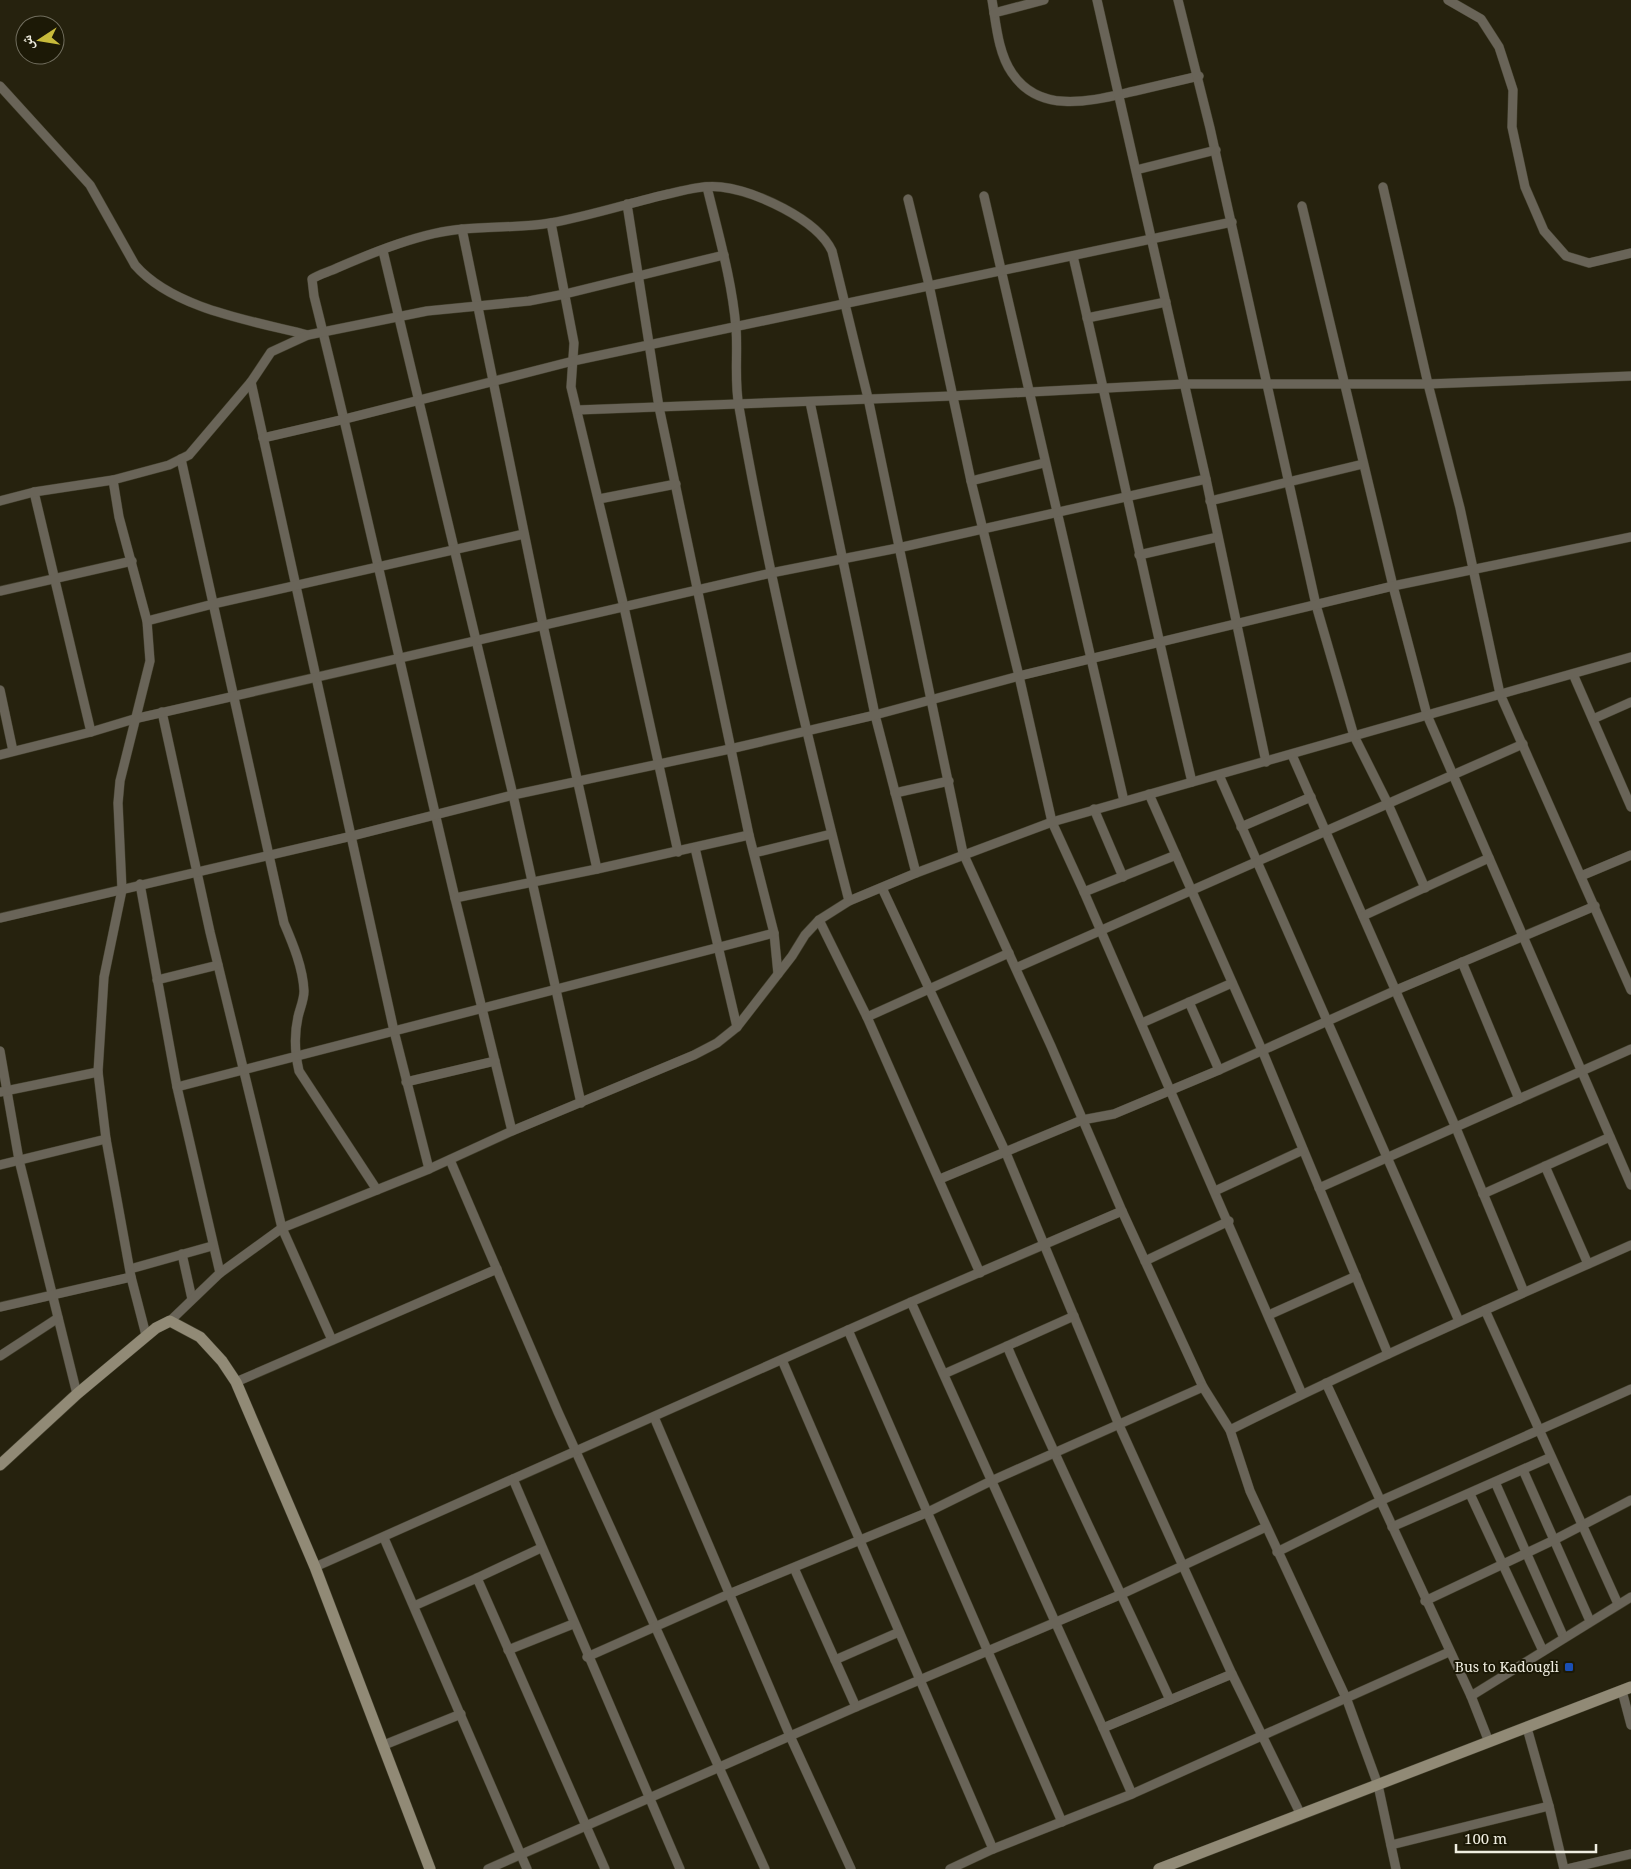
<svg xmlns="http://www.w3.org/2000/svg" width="1631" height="1869" font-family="'Noto Serif','Noto Naskh Arabic',serif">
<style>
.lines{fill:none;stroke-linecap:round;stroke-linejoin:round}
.minor-casing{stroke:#423f2c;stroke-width:10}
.secondary-casing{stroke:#423f2c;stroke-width:12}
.minor{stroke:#696458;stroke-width:9}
.secondary{stroke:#918a76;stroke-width:11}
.transit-dot{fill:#1a4fb4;stroke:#1c1906;stroke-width:2}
.labels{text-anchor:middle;stroke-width:4;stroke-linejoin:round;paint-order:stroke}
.poi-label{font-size:14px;fill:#f0eee1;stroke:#1c1906;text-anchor:end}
</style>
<rect width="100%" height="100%" fill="#26220e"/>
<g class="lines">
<!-- minor casing -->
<g class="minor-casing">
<g id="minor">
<path d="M992,0c4,23 6,53 20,73 29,43 82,27 123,18 21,-5 42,-10 64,-15"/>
<polyline points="1097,0 1206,479 1266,762"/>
<polyline points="1178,0 1210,128 1316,605 1354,736 1388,804 1425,888"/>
<polyline points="1448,0 1481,19 1499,47 1513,90 1512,127 1525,187 1544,231 1566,256 1589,263 1631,253"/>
<polyline points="994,13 1044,0"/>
<path d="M0,86l90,99 45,80c38,44 118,56 173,70"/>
<polyline points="1136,170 1216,150"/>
<path d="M707,187c11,46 25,93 29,141 2,26 -2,53 3,79 29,166 68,331 110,494"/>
<polyline points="1383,187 1428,384 1460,508 1500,694 1631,990"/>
<polyline points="984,196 1124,801"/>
<polyline points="908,199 929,285 971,481 1019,676 1052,822 1084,892 1302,1394"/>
<path d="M627,204l32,203 90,428 -152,34 -142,29c-48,-201 -91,-402 -141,-602l-2,-17c7,-5 17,-7 25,-11 37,-16 86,-36 126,-39 29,-3 58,-1 87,-6 40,-7 79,-20 118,-29 17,-4 35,-9 53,-7 34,4 96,32 111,64l36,147 95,455 88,193 71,165 81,176 27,43 20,61 97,209 31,85 18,84"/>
<polyline points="1302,206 1393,586 1427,715 1631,1185"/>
<polyline points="551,223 574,343 571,387 624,607 678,852"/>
<polyline points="462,229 543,625 597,869"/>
<polyline points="383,251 513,795 581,1103"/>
<path d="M1073,256c41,175 77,351 119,526"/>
<polyline points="1087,318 1166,302"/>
<polyline points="251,382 394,1031 429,1169"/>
<polyline points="810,402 875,715 916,873"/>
<polyline points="577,410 952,396 1184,384 1428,384 1631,376"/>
<polyline points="263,438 345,419 573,361 1232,222"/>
<path d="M181,459l103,464c9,21 19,45 20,68 0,9 -4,17 -6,26 -4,18 -3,37 1,54l78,119"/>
<polyline points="971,481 1044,463"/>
<polyline points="34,492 91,732"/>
<polyline points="599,499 676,484"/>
<polyline points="0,501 34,492 113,480"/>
<polyline points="1210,501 1363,464"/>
<polyline points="1139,555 1218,537"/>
<polyline points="0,591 132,561"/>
<polyline points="147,621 213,604 524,534"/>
<polyline points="1573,674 1631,807"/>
<polyline points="0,690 13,751"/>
<polyline points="162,712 210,932 282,1228 332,1340"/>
<polyline points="1593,719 1631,702"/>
<polyline points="0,755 91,732 134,719 771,573 898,548 1206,479"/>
<polyline points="1292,755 1456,1128 1524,1292"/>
<polyline points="1219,775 1459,1321"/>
<polyline points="895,793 949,781"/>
<polyline points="1149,794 1262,1050 1388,1354"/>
<polyline points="1094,809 1123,877"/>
<polyline points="1241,827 1311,797"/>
<polyline points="749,835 774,933 778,974"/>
<polyline points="695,848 737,1027"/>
<polyline points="754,853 831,834"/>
<polyline points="1581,876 1631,855"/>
<polyline points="140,884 177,1087 220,1273"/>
<polyline points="882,888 1006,1153 1119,1425 1232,1674"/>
<polyline points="1084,892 1176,855"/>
<polyline points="455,898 512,1131"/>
<polyline points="1363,916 1489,858"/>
<polyline points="0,918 352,836 513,795 730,749 875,715 1019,676 1393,586 1631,537"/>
<polyline points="819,920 867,1017 980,1273"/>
<polyline points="1462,962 1519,1099"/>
<polyline points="1016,968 1523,744"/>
<polyline points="157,980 218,965"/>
<polyline points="1189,1002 1219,1070"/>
<polyline points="867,1017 1009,953"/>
<polyline points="1142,1023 1232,983"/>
<polyline points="0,1051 19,1160 77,1394"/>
<polyline points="406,1082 495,1061"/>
<polyline points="177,1087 774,933"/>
<polyline points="0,1092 98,1072"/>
<polyline points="450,1160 558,1412 765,1869"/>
<polyline points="0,1165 106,1139"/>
<polyline points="1545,1166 1588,1264"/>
<polyline points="940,1179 1082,1120 1114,1114 1219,1070 1394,991 1595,906"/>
<polyline points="1319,1188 1631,1049"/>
<polyline points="1215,1191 1303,1150"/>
<polyline points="1483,1194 1610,1137"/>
<polyline points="182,1254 192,1299"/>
<polyline points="1145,1261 1229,1221"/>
<polyline points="130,1269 212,1246"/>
<polyline points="911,1302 1103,1728"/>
<polyline points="0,1307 131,1277"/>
<polyline points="1485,1310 1618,1604"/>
<polyline points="1269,1315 1356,1276"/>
<path d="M1074,1316l-67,30c51,120 109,235 163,354"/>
<polyline points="170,1321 220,1273 282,1228 429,1169 512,1131 694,1055 717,1043 737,1027 792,956 805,935 819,920 849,901 916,873 1052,822 1631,657"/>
<polyline points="848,1330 1062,1822"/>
<polyline points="146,1335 131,1277 106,1139 98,1072 104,977 122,890 118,803 120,781 150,661 147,621 119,517 113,480 169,465 189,455 251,382 271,352 308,335 427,311 529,301 565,294 724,255"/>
<polyline points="0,1356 58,1318"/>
<polyline points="782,1360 993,1849"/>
<polyline points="944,1374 1007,1346"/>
<polyline points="236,1382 497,1269"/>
<polyline points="1326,1383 1471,1696 1489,1742"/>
<polyline points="654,1417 790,1736 851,1869"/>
<path d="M1230,1430c132,-66 266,-125 401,-185"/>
<polyline points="1523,1470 1590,1621"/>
<polyline points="513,1479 680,1869"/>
<polyline points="1495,1482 1564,1638"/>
<polyline points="1470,1494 1543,1651"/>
<polyline points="1392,1527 1551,1457"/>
<polyline points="384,1538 527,1869"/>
<polyline points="1277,1552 1380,1501 1631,1389"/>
<polyline points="315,1567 911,1302 1122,1211"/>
<polyline points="794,1568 856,1707"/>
<polyline points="477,1578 541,1548"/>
<polyline points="1425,1601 1554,1540 1631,1500"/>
<polyline points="414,1606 477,1578 605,1869"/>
<polyline points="508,1650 573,1624"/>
<polyline points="587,1657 729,1594 926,1513 991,1481 1203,1387"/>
<polyline points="835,1660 899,1632"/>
<polyline points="1622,1691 1631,1725"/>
<polyline points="1471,1696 1631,1597"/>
<polyline points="1527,1728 1549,1806 1564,1869"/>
<polyline points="384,1745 461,1714"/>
<polyline points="1132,1794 1103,1728 1232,1674 1301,1815"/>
<polyline points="1391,1845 1549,1806"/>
<polyline points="488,1869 856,1707 1122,1594 1266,1527"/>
<polyline points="950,1869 993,1849 1132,1794 1449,1652"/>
<polyline points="1567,1869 1631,1854"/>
</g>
</g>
<!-- secondary casing -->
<g class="secondary-casing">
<g id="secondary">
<polyline points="0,1465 77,1394 156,1328 170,1321 200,1337 222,1361 236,1382 315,1567 430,1869"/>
<polyline points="1159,1869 1631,1687"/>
</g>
</g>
<!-- minor -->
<use href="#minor" class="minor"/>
<!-- secondary -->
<use href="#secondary" class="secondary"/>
</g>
<!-- markers -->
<rect class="transit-dot" x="1564" y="1662" width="10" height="10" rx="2.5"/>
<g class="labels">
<!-- poi labels -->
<g class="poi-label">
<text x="1559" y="1672">Bus to Kadougli</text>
</g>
</g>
<!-- north arrow -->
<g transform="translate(40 40) rotate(258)"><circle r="24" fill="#1c1906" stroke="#716e5e"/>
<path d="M0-4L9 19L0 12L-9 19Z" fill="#c8bb3b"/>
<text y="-8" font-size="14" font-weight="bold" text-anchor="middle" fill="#f0eee1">ش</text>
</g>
<!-- scale -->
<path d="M1456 1844v8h140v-8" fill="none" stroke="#f0eee1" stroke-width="2.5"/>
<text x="1464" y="1844" font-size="15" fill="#f0eee1" stroke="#1c1906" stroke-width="4" paint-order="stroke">100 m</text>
</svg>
